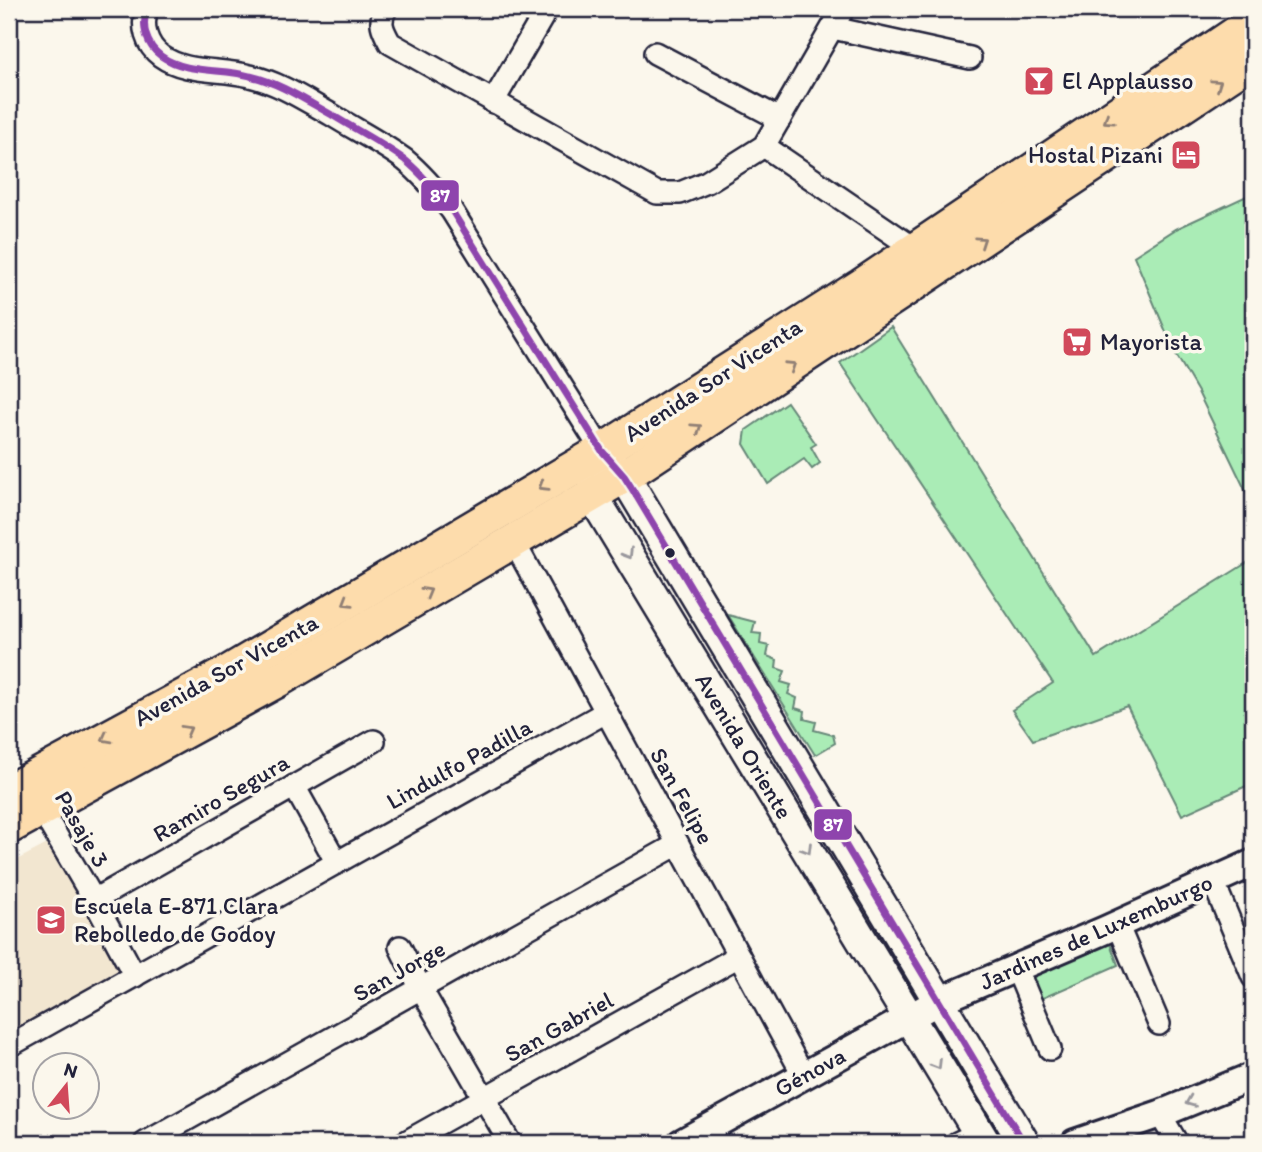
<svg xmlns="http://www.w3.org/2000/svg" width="1262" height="1152" font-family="Itim,sans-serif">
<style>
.built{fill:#f2e6d0}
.green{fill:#aaecb6;stroke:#668778;stroke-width:2}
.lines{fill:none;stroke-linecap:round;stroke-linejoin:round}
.minor-casing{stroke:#22223b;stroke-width:26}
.tertiary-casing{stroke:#22223b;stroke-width:32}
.secondary-casing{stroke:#22223b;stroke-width:35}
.primary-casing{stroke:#22223b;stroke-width:38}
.minor{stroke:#fbf7ec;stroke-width:21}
.tertiary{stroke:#fbf7ec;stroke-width:26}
.secondary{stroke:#fbf7ec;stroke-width:30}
.primary{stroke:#fddcac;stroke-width:33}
.bus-1-casing{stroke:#fbf7ec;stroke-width:12}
.bus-1{stroke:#8e44ad;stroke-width:7}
.oneway{stroke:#907f74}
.oneway2{stroke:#99979c}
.bus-dot{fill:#22223b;stroke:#fbf7ec;stroke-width:2.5}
.labels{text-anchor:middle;stroke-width:7;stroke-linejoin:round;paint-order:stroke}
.poi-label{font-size:24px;fill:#22223b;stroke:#fbf7ec;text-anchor:start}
.street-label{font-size:24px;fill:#22223b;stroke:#fbf7ec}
.line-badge{stroke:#fbf7ec;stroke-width:2.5}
.badge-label{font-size:19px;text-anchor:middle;font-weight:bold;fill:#fff}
</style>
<rect width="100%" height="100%" fill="#fbf7ec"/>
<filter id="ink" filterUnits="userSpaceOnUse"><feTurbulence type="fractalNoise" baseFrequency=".0143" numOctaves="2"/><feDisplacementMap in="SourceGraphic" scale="14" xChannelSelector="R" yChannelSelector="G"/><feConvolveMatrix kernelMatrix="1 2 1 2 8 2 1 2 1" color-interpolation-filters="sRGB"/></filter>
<g filter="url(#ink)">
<!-- built -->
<polygon class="built" points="51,842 124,976 9,1038 9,864"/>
<!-- green -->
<g class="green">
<polygon points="1253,193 1253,506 1198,392 1174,351 1134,256 1176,229"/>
<polygon points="891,327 1096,657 1253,559 1253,783 1182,815 1127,706 1033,740 1012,710 1053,683 840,363"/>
<polygon points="787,402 816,444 811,447 820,463 812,469 804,459 768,484 744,444 746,430"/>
<polygon points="728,615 755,622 752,633 761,634 760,644 769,646 767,656 777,660 776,668 785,671 781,682 791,685 788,694 797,698 795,708 805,711 804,719 816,722 814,730 833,735 835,743 815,755"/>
<polygon points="1105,930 1118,965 1036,1001 1024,970"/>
</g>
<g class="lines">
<!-- minor casing -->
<g class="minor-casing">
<g id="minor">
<path d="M147,9c-6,17 -1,36 14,47 25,18 60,12 89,20 30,7 55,24 82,39 24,15 50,28 73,45 18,15 33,33 47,51l150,240"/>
<path d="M386,9c-8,13 -3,21 4,34l267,150h23l27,-11 57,-36 79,-137"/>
<polyline points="833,28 970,58"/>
<polyline points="655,53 780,119"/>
<polyline points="493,102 547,9"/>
<polyline points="764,146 915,249"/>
<polyline points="514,542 804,1076"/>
<polyline points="294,786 337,863"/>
<polyline points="35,799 94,900 135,976"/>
<polyline points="1213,881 1253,977"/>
<polyline points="94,900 374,741"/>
<polyline points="1117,924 1159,1024"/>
<polyline points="400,947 421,989 510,1143"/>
<polyline points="1016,967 1050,1049"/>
<polyline points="9,1046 606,712"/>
<polyline points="1160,1114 1177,1143"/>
<polyline points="145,1143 678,844"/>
<polyline points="404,1143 739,956"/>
<polyline points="957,1143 978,1133"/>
</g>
</g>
<!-- tertiary casing -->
<g class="tertiary-casing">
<g id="tertiary">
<polyline points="681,1143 939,1001 1105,930 1253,863"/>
<polyline points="1075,1143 1160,1114 1253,1076"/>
</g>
</g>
<!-- secondary casing -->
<g class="secondary-casing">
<g id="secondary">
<polyline points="608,459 624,476 631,487 1024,1143"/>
<polyline points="597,472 592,495 985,1143"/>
</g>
</g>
<!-- primary casing -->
<g class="primary-casing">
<g id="primary">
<polyline points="9,791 225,674 602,451 861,286 1253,22"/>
<polyline points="9,827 280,679 624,476 1253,59"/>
</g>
</g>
<!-- minor -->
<use href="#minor" class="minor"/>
<!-- tertiary -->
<use href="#tertiary" class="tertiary"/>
<!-- secondary -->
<use href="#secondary" class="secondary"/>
<!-- primary -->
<use href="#primary" class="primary"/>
<!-- bus-1 casing -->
<g class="bus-1-casing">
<path id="bus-1" d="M147,9c-6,17 -1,36 14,47 25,18 60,12 89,20 30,7 55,24 82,39 24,15 50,28 73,45 18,15 33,33 47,51l150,240 22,25 7,11 393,656"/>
</g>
<!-- bus-1 -->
<use href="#bus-1" class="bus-1"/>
</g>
<!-- one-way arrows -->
<defs><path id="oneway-chevron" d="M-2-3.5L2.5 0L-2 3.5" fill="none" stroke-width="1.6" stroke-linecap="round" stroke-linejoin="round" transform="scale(1.75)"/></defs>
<g class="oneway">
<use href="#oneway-chevron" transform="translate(1217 84) rotate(-34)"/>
<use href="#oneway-chevron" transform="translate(1108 120) rotate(146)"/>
<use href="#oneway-chevron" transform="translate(981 241) rotate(-34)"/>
<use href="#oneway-chevron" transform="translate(791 366) rotate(-33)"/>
<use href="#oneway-chevron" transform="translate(697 428) rotate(-34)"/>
<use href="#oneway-chevron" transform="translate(543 486) rotate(149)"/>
<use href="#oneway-chevron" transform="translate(427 592) rotate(-30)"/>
<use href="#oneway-chevron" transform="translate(347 602) rotate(149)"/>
<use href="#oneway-chevron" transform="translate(187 730) rotate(-29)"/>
<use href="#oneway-chevron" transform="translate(106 738) rotate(152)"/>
</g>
<g class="oneway2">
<use href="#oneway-chevron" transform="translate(628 554) rotate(59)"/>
<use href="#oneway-chevron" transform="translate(807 849) rotate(59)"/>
<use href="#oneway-chevron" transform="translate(937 1065) rotate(59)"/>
<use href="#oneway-chevron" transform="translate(1190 1102) rotate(158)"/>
</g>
</g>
<!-- icons -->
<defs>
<g id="bar-square" transform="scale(1.575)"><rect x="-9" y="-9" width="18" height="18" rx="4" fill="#d1495b" stroke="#fbf7ec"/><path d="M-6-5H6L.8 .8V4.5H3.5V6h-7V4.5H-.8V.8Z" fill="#fff"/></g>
<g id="hotel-square" transform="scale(1.575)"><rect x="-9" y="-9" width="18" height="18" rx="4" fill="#d1495b" stroke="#fbf7ec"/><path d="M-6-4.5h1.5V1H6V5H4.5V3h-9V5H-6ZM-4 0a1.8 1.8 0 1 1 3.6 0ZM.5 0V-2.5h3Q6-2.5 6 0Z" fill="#fff"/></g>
<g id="supermarket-square" transform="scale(1.575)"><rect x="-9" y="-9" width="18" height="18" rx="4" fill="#d1495b" stroke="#fbf7ec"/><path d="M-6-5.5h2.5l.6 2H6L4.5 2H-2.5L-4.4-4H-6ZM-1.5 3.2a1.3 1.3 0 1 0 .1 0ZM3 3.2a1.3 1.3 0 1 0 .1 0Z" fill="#fff"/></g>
<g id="school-square" transform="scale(1.575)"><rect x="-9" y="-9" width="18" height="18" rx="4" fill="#d1495b" stroke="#fbf7ec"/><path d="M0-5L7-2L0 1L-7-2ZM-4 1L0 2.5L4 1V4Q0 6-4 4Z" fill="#fff"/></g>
</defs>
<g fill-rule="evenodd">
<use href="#bar-square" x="1039" y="81"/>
<use href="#hotel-square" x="1186" y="155"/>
<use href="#supermarket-square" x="1077" y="342"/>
<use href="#school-square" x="51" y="920"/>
</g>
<!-- markers -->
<circle class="bus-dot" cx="670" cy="553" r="6"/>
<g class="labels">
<!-- poi labels -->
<g class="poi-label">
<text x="1062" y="89">El Applausso</text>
<text x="1163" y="163" text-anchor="end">Hostal Pizani</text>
<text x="1100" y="350">Mayorista</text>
<text x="74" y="914">Escuela E-871 Clara<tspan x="74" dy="28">Rebolledo de Godoy</tspan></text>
</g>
<!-- street labels -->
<g class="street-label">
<text transform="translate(713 380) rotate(-33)" y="8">Avenida Sor Vicenta</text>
<text transform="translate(226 670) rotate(-29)" y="8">Avenida Sor Vicenta</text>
<text transform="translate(744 746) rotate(59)" y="8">Avenida Oriente</text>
<text transform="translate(459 764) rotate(-29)" y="8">Lindulfo Padilla</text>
<text transform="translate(682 796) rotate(61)" y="8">San Felipe</text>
<text transform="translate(221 798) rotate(-30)" y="8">Ramiro Segura</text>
<text transform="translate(82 829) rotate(60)" y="8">Pasaje 3</text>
<text transform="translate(1096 932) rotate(-24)" y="8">Jardines de Luxemburgo</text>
<text transform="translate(399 971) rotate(-29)" y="8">San Jorge</text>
<text transform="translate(559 1027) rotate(-29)" y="8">San Gabriel</text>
<text transform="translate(810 1072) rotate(-29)" y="8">Génova</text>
</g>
</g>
<g class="line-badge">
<rect x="420" y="179" width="40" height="33" rx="7" fill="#8e44ad"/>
<rect x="813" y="808" width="40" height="33" rx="7" fill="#8e44ad"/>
</g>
<g class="badge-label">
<text x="440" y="202">87</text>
<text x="833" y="831">87</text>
</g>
<!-- margin -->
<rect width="1262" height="1152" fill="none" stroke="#fbf7ec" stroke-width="35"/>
<rect x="18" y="18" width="1227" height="1117" fill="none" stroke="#22223b" stroke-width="2.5" filter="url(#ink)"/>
<!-- north arrow -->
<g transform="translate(66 1086) rotate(17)"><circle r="33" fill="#fbf7ec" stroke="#a4a2a5" stroke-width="2"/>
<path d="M0-5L12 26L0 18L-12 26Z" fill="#d1495b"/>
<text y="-10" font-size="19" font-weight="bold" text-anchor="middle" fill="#22223b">N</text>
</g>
</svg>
